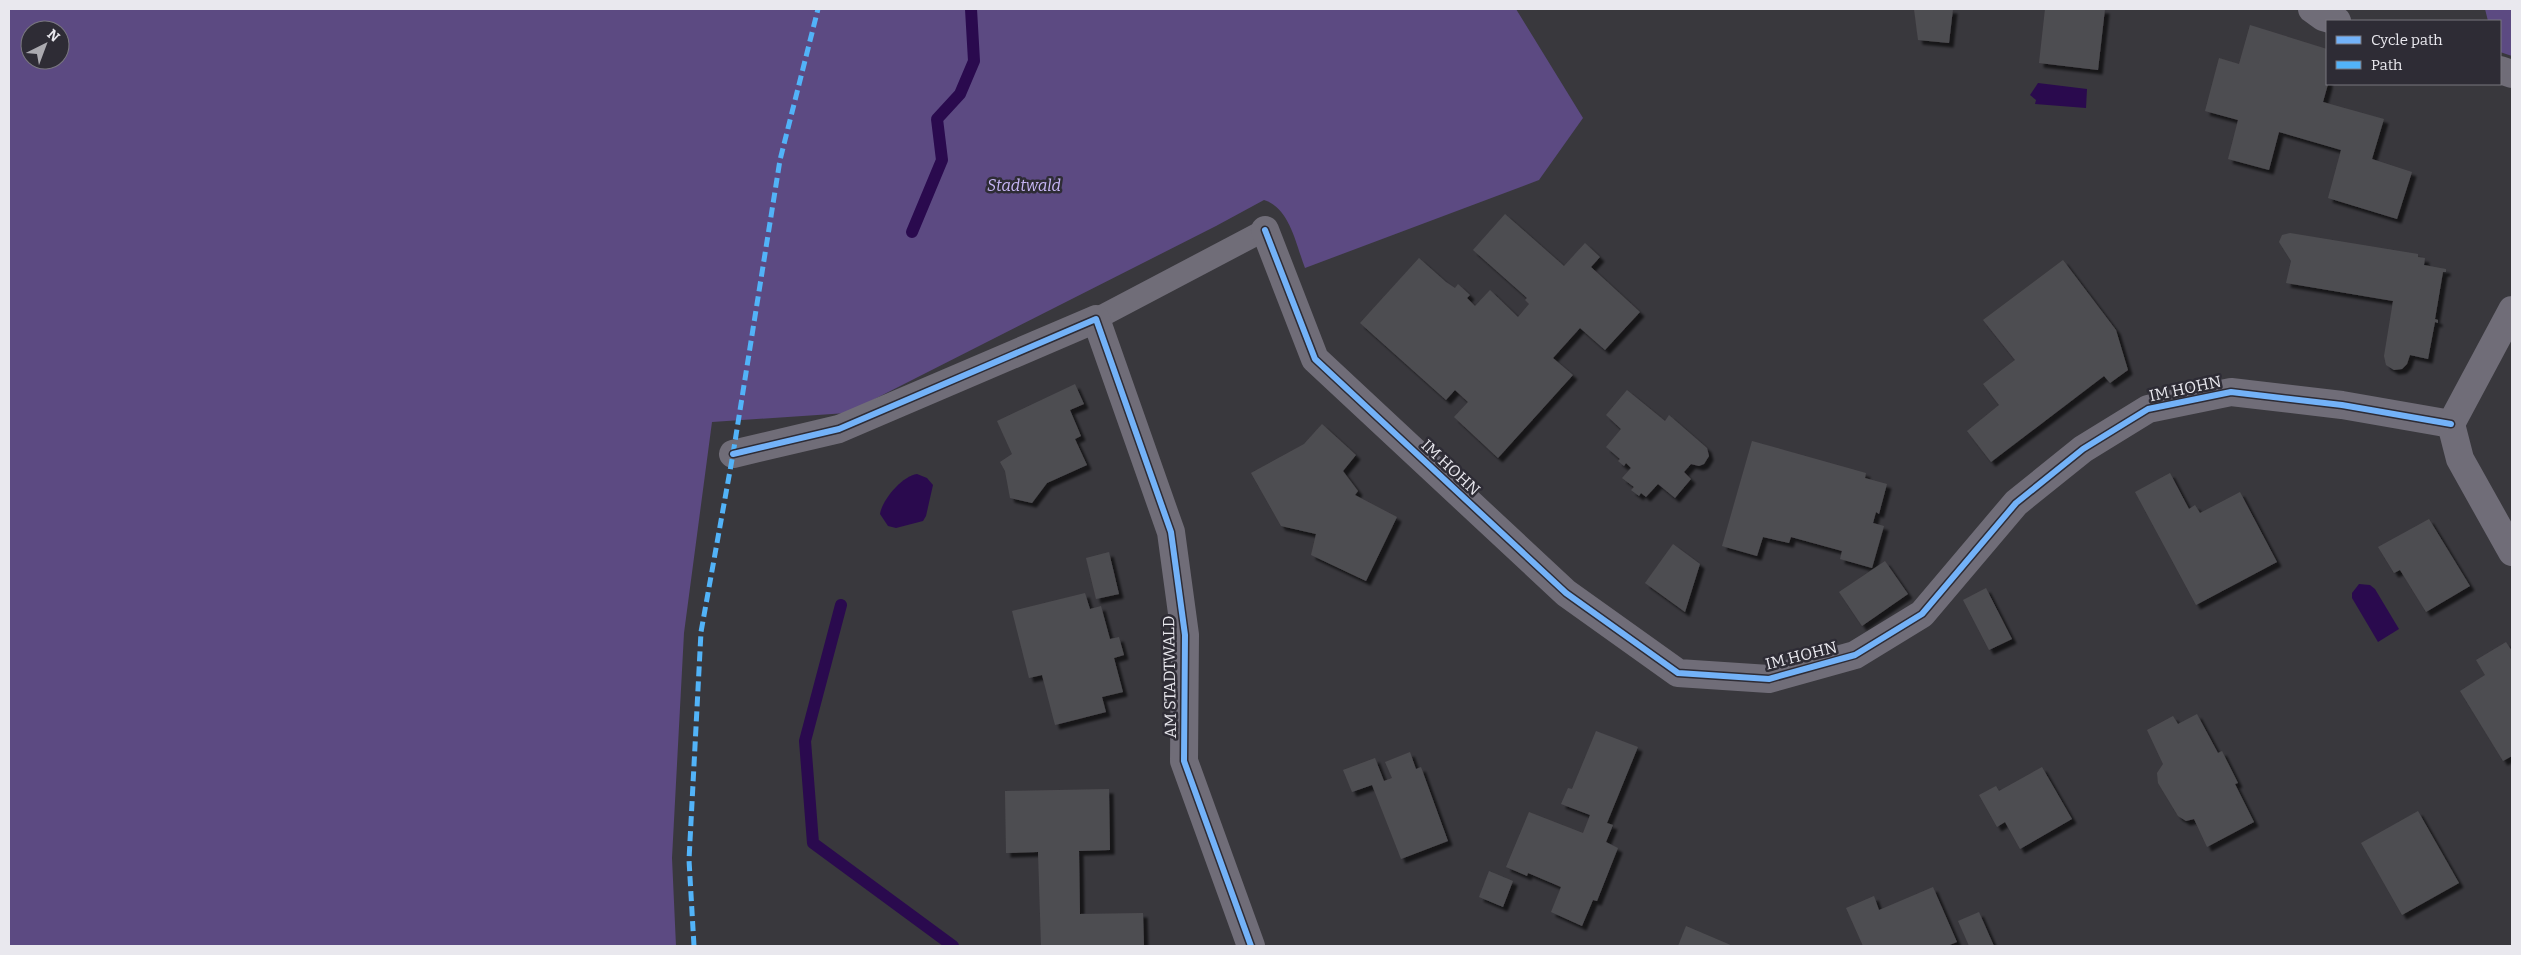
<svg xmlns="http://www.w3.org/2000/svg" width="2521" height="955" font-family="Bitter,serif">
<style>
.green{fill:#5c4a82;fill-rule:evenodd}
.water{fill:#2a0a4e}
.lines{fill:none;stroke-linecap:round;stroke-linejoin:round}
.stream{stroke:#2a0a4e;stroke-width:12}
.building{fill:#4e4d51;filter:url(#shadow)}
.service{stroke:#706d78;stroke-width:22}
.minor{stroke:#706d78;stroke-width:28}
.quiet{stroke:#52b3f8;stroke-width:5;stroke-dasharray:10 5;stroke-linecap:butt}
.cycleway-casing{stroke:#2e2c35;stroke-width:9}
.cycleway{stroke:#73b2f8;stroke-width:6}
.labels{text-anchor:middle;stroke-width:5;stroke-linejoin:round;paint-order:stroke}
.park-label{font-size:16px;font-style:italic;fill:#c8b7f6;stroke:#2e2c35}
.street-label{font-size:16px;fill:#e9e8ee;stroke:#2e2c35}
</style>
<defs>
<filter id="shadow"><feDropShadow dx="4.5" dy="4.5" stdDeviation="1" flood-color="#0009"/></filter>
</defs>
<rect width="100%" height="100%" fill="#39383d"/>
<!-- green -->
<g class="green">
<path d="M9,9h1507l67,109 -44,62 -234,88c-9,-23 -15,-60 -41,-68l-48,26 -369,187 -135,9 -28,211 -12,225 4,88h-667zM30,30h30v30h-30z"/>
<polygon points="2485,9 2512,9 2512,56 2500,52 2500,21 2488,21"/>
</g>
<!-- water -->
<g class="water">
<polygon points="2038,83 2087,89 2086,108 2035,104 2036,100 2030,95"/>
<path d="M917,474l10,4 6,7 -7,31 -3,5 -27,7 -8,-2 -8,-12c2,-14 22,-38 37,-40z"/>
<polygon points="2359,584 2370,585 2375,589 2399,629 2378,642 2352,598 2352,593"/>
</g>
<g class="lines">
<!-- stream -->
<g class="stream">
<polyline points="912,232 942,160 937,119 960,94 974,61 971,9"/>
<polyline points="841,605 805,741 813,843 953,946"/>
</g>
</g>
<!-- building -->
<g class="building">
<polygon points="1914,9 1953,9 1949,43 1918,40"/>
<polygon points="2045,9 2105,9 2098,70 2039,63"/>
<polygon points="2250,25 2327,49 2328,84 2323,102 2384,119 2372,159 2412,172 2397,219 2328,198 2341,150 2279,132 2269,170 2228,159 2238,120 2205,111 2219,58 2239,64"/>
<polygon points="1505,214 1564,266 1585,243 1600,257 1591,267 1640,312 1605,350 1580,328 1553,358 1573,375 1498,458 1454,417 1468,402 1455,390 1446,400 1360,323 1419,258 1446,282 1455,288 1458,284 1470,295 1467,298 1475,306 1490,290 1518,317 1529,304 1525,300 1527,298 1473,250"/>
<polygon points="2290,233 2418,254 2418,257 2425,258 2424,265 2446,269 2446,272 2443,272 2435,319 2438,320 2438,323 2435,322 2428,359 2410,355 2407,364 2402,369 2394,370 2386,365 2384,356 2393,301 2286,283 2291,261 2279,242 2282,235"/>
<polygon points="2063,260 2116,330 2128,370 2110,383 2104,376 1991,462 1967,431 1999,405 1983,384 2015,360 1983,320"/>
<polygon points="1075,384 1084,404 1070,410 1081,436 1075,439 1087,465 1047,483 1032,503 1010,498 1005,471 1000,462 1012,454 997,421"/>
<polygon points="1627,390 1665,421 1669,415 1707,448 1709,456 1704,464 1699,466 1691,464 1684,472 1691,479 1675,498 1658,484 1646,497 1641,493 1639,496 1631,490 1634,487 1622,478 1631,468 1626,463 1624,466 1618,461 1620,459 1606,447 1621,429 1606,415"/>
<polygon points="1322,424 1356,455 1343,471 1358,491 1355,495 1397,517 1366,581 1311,555 1316,534 1281,526 1251,473 1304,444"/>
<polygon points="1752,441 1866,473 1865,478 1887,484 1879,514 1876,512 1873,523 1884,526 1872,568 1840,559 1842,551 1791,537 1789,543 1763,537 1757,556 1722,546"/>
<polygon points="2170,473 2189,509 2195,505 2200,513 2240,492 2277,562 2196,605 2135,492"/>
<polygon points="2429,519 2470,586 2426,612 2400,570 2394,573 2378,547"/>
<polygon points="1673,544 1700,564 1685,612 1645,583"/>
<polygon points="1109,552 1119,594 1096,599 1086,558"/>
<polygon points="1885,561 1908,594 1862,626 1839,592"/>
<polygon points="1986,588 2012,639 1989,650 1963,600"/>
<polygon points="1085,593 1090,609 1101,606 1110,639 1119,637 1124,655 1114,658 1123,692 1102,697 1106,712 1055,725 1042,675 1029,678 1012,611"/>
<polygon points="2506,642 2512,651 2512,756 2503,761 2460,691 2485,675 2476,660"/>
<polygon points="2197,714 2218,753 2222,751 2238,783 2235,784 2254,822 2207,847 2194,819 2186,821 2178,816 2158,783 2157,773 2163,764 2147,730 2173,716 2178,724"/>
<polygon points="1596,731 1638,747 1607,823 1613,825 1606,842 1618,848 1597,901 1593,900 1582,926 1551,912 1561,887 1528,873 1527,876 1506,867 1529,812 1583,833 1590,815 1561,804 1568,788 1572,789"/>
<polygon points="1410,752 1416,769 1421,767 1448,841 1401,859 1372,785 1352,792 1343,770 1375,758 1384,781 1392,778 1385,762"/>
<polygon points="2042,767 2072,819 2020,849 2005,822 1997,827 1979,795 1996,786 1999,791"/>
<polygon points="1109,789 1110,850 1079,851 1080,914 1143,913 1144,946 1041,946 1038,852 1006,853 1005,791"/>
<polygon points="2418,811 2459,883 2402,915 2361,843"/>
<polygon points="1489,871 1513,881 1503,907 1479,897"/>
<polygon points="1933,887 1957,942 1947,946 1863,946 1846,908 1874,896 1879,910"/>
<polygon points="1979,912 1994,946 1969,946 1958,921"/>
<polygon points="1686,926 1733,946 1678,946"/>
</g>
<g class="lines">
<!-- service -->
<polyline class="service" points="1096,319 1265,230"/>
<!-- minor -->
<g class="minor">
<polyline points="2312,9 2323,17 2337,21"/>
<polyline points="2500,70 2512,74"/>
<polyline points="1265,230 1315,359 1566,593 1678,673 1769,679 1855,655 1922,614 2016,503 2083,449 2148,409 2231,392 2342,405 2451,424"/>
<polyline points="2512,310 2451,424 2460,459 2512,552"/>
<polyline points="733,454 839,429 1096,319 1171,532 1185,635 1184,761 1251,946"/>
</g>
<!-- quiet -->
<polyline class="quiet" points="694,946 689,860 701,632 733,454 780,160 818,9"/>
<!-- cycleway casing -->
<g class="cycleway-casing">
<g id="cycleway">
<polyline points="1265,230 1315,359 1566,593 1678,673 1769,679 1855,655 1922,614 2016,503 2083,449 2148,409 2231,392 2342,405 2451,424"/>
<polyline points="733,454 839,429 1096,319 1171,532 1185,635 1184,761 1251,946"/>
</g>
</g>
<!-- cycleway -->
<use href="#cycleway" class="cycleway"/>
</g>
<g class="labels">
<!-- park labels -->
<g class="park-label">
<text x="1024" y="191">Stadtwald</text>
</g>
<!-- street labels -->
<g class="street-label">
<text transform="translate(2185 388) rotate(-12)" y="6">IM HOHN</text>
<text transform="translate(1451 467) rotate(43)" y="6">IM HOHN</text>
<text transform="translate(1801 655) rotate(-14)" y="6">IM HOHN</text>
<text transform="translate(1169 677) rotate(-91)" y="6">AM STADTWALD</text>
</g>
</g>
<!-- border -->
<rect width="2521" height="955" fill="none" stroke="#e9e8ee" stroke-width="20"/>
<!-- legend -->
<rect x="2326" y="20" width="175" height="65" fill="#2e2c35" stroke="#79777f"/>
<rect x="2336" y="36" width="25" height="8" fill="#73b2f8" stroke="#79777f"/>
<text x="2371" y="45" font-size="15" fill="#e9e8ee">Cycle path</text>
<rect x="2336" y="61" width="25" height="8" fill="#52b3f8" stroke="#79777f"/>
<text x="2371" y="70" font-size="15" fill="#e9e8ee">Path</text>
<!-- north arrow -->
<g transform="translate(45 45) rotate(42)"><circle r="24" fill="#2e2c35" stroke="#79777f"/>
<path d="M0-4L9 19L0 12L-9 19Z" fill="#abaab0"/>
<text y="-8" font-size="14" font-weight="bold" text-anchor="middle" fill="#e9e8ee">N</text>
</g>
</svg>
